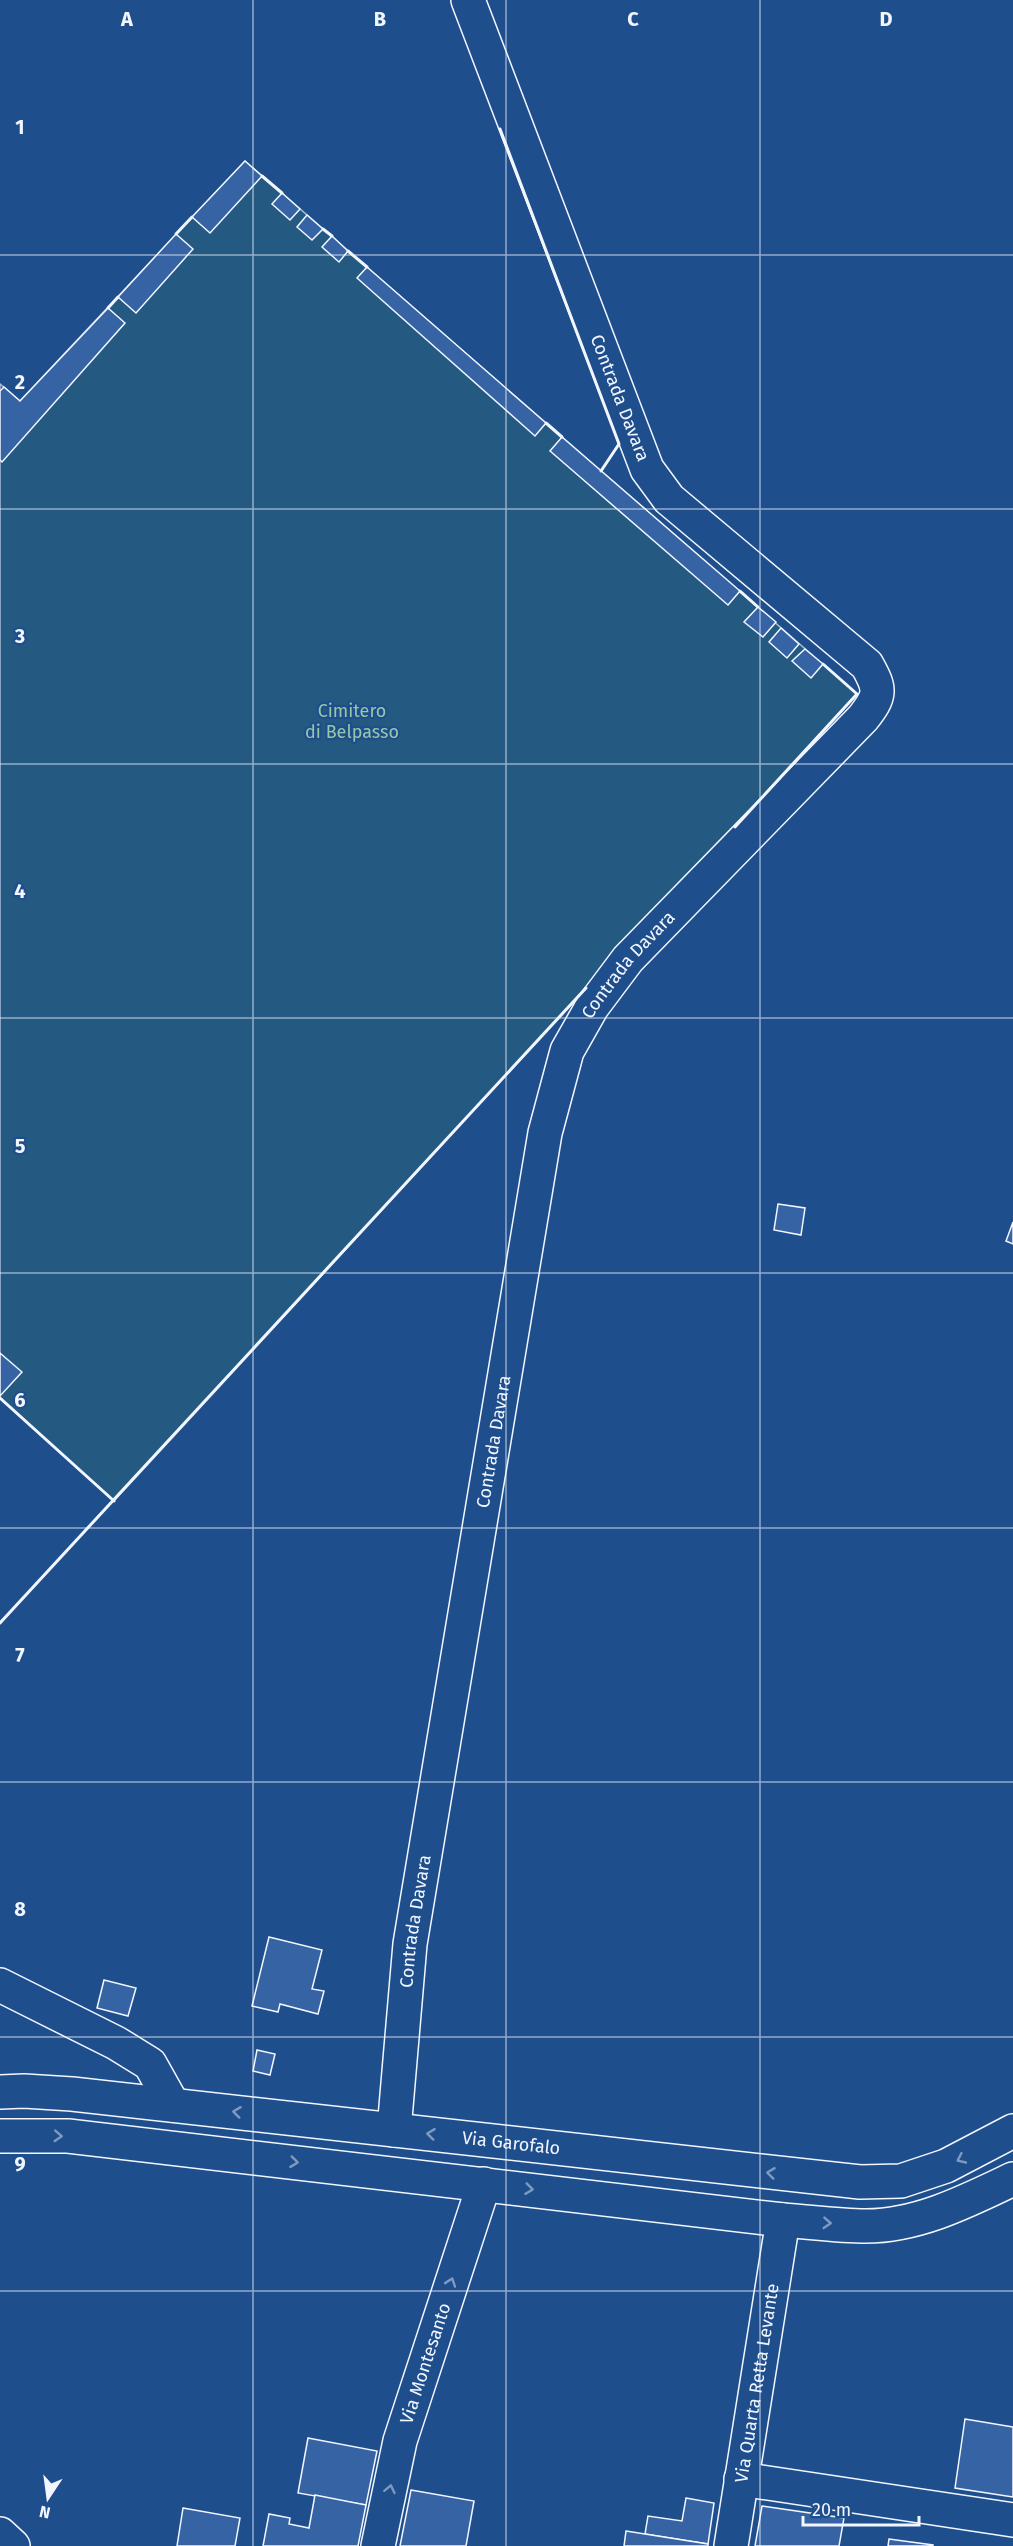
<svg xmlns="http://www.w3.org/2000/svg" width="1013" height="2546" font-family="'Fira Sans',sans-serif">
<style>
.green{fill:#245a82;stroke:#a8bbd7;stroke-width:1.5}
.building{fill:#3563a3;stroke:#f2f6ff;stroke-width:1.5}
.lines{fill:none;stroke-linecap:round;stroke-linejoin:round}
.minor-casing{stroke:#f2f6ff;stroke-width:36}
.major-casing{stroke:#f2f6ff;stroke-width:36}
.minor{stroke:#1f4e8c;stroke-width:33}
.major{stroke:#1f4e8c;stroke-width:33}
.wall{stroke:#f2f6ff;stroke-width:3}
.oneway{stroke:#7e9ac0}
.grid{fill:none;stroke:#f2f6ff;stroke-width:1.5;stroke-opacity:0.55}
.labels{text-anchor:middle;stroke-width:4.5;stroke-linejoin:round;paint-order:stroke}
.street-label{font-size:18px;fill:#f2f6ff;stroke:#1f4e8c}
.park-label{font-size:18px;fill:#97c8a6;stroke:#1f4e8c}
.grid-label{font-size:20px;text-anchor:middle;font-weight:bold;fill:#f2f6ff;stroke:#1f4e8c;stroke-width:4.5;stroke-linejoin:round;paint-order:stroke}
</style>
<rect width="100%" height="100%" fill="#1f4e8c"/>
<!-- green -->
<polygon class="green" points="245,161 857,694 114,1501 0,1398 0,384 20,401"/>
<!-- building -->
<g class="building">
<polygon points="245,161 262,176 210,233 192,217"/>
<polygon points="282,193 300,209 290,220 272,204"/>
<polygon points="307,215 323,229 312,240 297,227"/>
<polygon points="176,234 193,249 136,313 118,297"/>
<polygon points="332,236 348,251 339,262 322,247"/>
<polygon points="367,267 546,423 535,436 357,278"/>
<polygon points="108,308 125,323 2,462 0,460 0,391 4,387 20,401"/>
<polygon points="562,437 740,591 728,605 550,451"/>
<polygon points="758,607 776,622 763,637 744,622"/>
<polygon points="781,628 799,644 787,658 769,642"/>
<polygon points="805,649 823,664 811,678 792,661"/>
<polygon points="778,1204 805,1208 801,1235 774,1230"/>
<polygon points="1013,1222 1013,1244 1006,1241"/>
<polygon points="0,1353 22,1372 0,1396"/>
<polygon points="269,1937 322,1950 312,1989 324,1991 318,2014 280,2004 278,2012 252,2006"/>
<polygon points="104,1980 136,1988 128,2016 97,2008"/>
<polygon points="257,2050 275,2054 270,2075 253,2071"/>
<polygon points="965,2419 1013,2427 1013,2497 955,2488"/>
<polygon points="308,2438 377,2451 366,2505 298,2493"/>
<polygon points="411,2490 474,2501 466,2546 400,2546"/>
<polygon points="315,2495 366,2505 358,2546 263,2546 269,2514 290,2518 289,2524 309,2528"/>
<polygon points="686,2498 714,2503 708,2544 645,2534 648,2516 682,2521"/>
<polygon points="762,2506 844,2518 839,2546 755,2546"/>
<polygon points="183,2508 240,2518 235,2546 177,2546"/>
<polygon points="626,2531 708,2544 708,2546 624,2546"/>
<polygon points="889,2539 933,2545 933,2546 888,2546"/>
</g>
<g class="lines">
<!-- minor casing -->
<g class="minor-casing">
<g id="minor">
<polyline points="0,1985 116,2043 150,2064 173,2105"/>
<path id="s1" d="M394,2130l16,-186 135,-811 22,-82 25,-44 36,-48 235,-241c18,-23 18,-28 4,-53l-198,-166 -22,-30 -179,-469"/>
<polyline points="741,2479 1013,2520"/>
<polyline points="0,2534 13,2546"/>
<path id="s2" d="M378,2546l22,-105 84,-257"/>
<path id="s3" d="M731,2546l52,-326"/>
</g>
</g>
<!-- major casing -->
<g class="major-casing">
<g id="major">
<path id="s4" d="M0,2092l24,-1 48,3 788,88 41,-1 45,-15 67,-35"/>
<path d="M0,2136h68l715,84c28,2 55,6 83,6 52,0 101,-25 147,-47"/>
</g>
</g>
<!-- minor -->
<use href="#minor" class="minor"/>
<!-- major -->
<use href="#major" class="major"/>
<!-- wall -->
<g class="wall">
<polyline points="500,129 619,444 601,471"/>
<polyline points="262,176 282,193"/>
<polyline points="323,229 332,236"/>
<polyline points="176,234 192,217"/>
<polyline points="348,251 367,267"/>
<polyline points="108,308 118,297"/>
<polyline points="546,423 562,437"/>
<polyline points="740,591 758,607"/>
<polyline points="735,827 857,694 823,664"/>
<polyline points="0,1398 114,1501"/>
<polyline points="0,1623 586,988"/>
</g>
</g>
<!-- one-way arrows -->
<defs><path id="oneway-chevron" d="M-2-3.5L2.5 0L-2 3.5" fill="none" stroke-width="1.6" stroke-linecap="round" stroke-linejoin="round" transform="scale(1.5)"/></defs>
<g class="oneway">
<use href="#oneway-chevron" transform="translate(237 2112) rotate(-173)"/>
<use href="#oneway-chevron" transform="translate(431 2134) rotate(-173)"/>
<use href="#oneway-chevron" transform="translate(58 2136) rotate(3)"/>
<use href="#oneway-chevron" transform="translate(961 2159) rotate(155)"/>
<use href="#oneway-chevron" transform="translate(294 2162) rotate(7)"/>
<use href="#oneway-chevron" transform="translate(771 2173) rotate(-173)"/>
<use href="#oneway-chevron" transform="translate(529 2189) rotate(7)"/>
<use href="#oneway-chevron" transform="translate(827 2223) rotate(4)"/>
<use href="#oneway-chevron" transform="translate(451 2282) rotate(-71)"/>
<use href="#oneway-chevron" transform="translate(390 2489) rotate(-78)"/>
</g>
<!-- grid -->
<path class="grid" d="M253,0v2546M506,0v2546M760,0v2546M0,255h1013M0,509h1013M0,764h1013M0,1018h1013M0,1273h1013M0,1528h1013M0,1782h1013M0,2037h1013M0,2291h1013"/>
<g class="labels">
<!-- street labels -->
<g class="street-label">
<text transform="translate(620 398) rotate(69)" y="6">Contrada Davara</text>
<text dy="6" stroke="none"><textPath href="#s1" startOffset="1200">Contrada Davara</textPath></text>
<text dy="6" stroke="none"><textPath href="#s1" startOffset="696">Contrada Davara</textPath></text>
<text dy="6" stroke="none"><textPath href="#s1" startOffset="210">Contrada Davara</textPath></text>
<text dy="6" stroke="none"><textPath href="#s4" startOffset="514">Via Garofalo</textPath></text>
<text dy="6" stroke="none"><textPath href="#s2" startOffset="189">Via Montesanto</textPath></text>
<text dy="6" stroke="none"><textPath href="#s3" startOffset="165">Via Quarta Retta Levante</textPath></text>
</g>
<!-- park labels -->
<g class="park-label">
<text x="352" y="717">Cimitero<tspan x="352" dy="21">di Belpasso</tspan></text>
</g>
</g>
<g class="grid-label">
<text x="127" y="26">A</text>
<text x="380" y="26">B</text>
<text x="633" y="26">C</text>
<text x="886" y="26">D</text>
<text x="20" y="134">1</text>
<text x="20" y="389">2</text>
<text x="20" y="643">3</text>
<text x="20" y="898">4</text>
<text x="20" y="1153">5</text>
<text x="20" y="1407">6</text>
<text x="20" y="1662">7</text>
<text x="20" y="1916">8</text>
<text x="20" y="2171">9</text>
</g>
<!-- north arrow -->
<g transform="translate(48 2498) rotate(193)" stroke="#1f4e8c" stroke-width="4.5" paint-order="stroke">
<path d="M0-4.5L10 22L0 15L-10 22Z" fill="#f2f6ff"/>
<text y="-9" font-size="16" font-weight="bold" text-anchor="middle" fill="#f2f6ff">N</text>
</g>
<!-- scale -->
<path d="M803 2516v9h116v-9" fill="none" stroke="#f2f6ff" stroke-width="3"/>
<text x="812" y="2516" font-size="18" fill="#f2f6ff" stroke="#1f4e8c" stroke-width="4.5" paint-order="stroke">20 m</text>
</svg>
